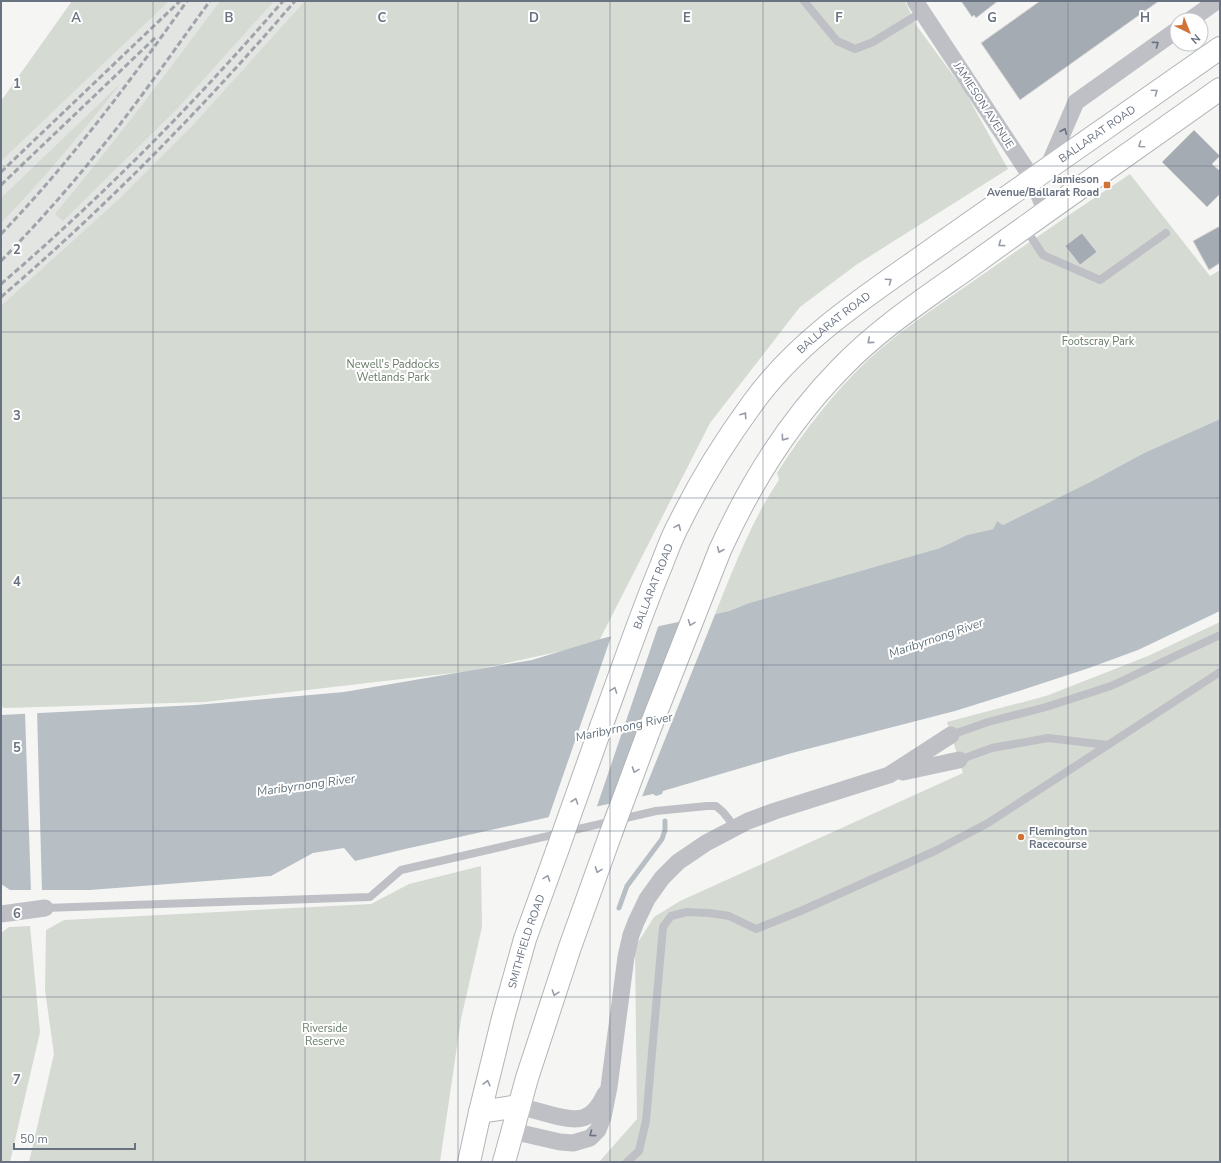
<svg xmlns="http://www.w3.org/2000/svg" width="1221" height="1163" font-family="'Nunito Sans',sans-serif">
<style>
.built{fill:#e3e5e3}
.green{fill:#d5dad3}
.water{fill:#b7bfc5}
.pier{fill:#f5f6f3}
.lines{fill:none;stroke-linecap:round;stroke-linejoin:round}
.stream{stroke:#b7bfc5;stroke-width:5}
.building{fill:#a5abb2;stroke:#d7d7d6}
.highway-casing{stroke:#b1b4b8;stroke-width:24}
.lane{stroke:#bec0c5;stroke-width:8}
.street{stroke:#bec0c5;stroke-width:17}
.highway{stroke:#fff;stroke-width:22}
.rail{stroke:#a0a4aa;stroke-width:3;stroke-dasharray:6 3;stroke-linecap:butt}
.highway-bridge-casing{stroke:#b1b4b8;stroke-width:24;stroke-linecap:butt}
.highway-bridge{stroke:#fff;stroke-width:22}
.oneway{stroke:#687281}
.oneway2{stroke:#959ca7}
.grid{fill:none;stroke:#687281;stroke-width:1;stroke-opacity:0.55}
.poi-dot{fill:#d07339;stroke:#fff;stroke-width:1.5}
.labels{text-anchor:middle;stroke-width:4;stroke-linejoin:round;paint-order:stroke}
.street-label{font-size:11px;fill:#687281;stroke:#fff}
.poi-label{font-size:11px;font-weight:bold;fill:#687281;stroke:#fff;text-anchor:end}
.park-label{font-size:11px;fill:#677966;stroke:#fff}
.water-label{font-size:12px;font-style:italic;fill:#64737d;stroke:#fff}
.grid-label{font-size:13px;text-anchor:middle;font-weight:bold;fill:#687281;stroke:#fff;stroke-width:4;stroke-linejoin:round;paint-order:stroke}
</style>
<rect width="100%" height="100%" fill="#f5f6f3"/>
<!-- built -->
<polygon class="built" points="101,1 320,1 1,336 1,132"/>
<!-- green -->
<g class="green">
<polygon points="72,1 169,1 1,161 1,101"/>
<path d="M220,1h54l-97,108 -114,112 -8,-7c58,-70 112,-141 165,-213z"/>
<polygon points="305,1 905,1 916,25 964,90 1008,169 856,265 800,307 710,423 598,643 470,671 205,702 5,708 1,707 1,306 119,199 194,124"/>
<path d="M121,83c-38,48 -77,96 -120,140v-25z"/>
<path d="M1130,174l80,102 10,-6v149l-76,34 -52,28 -89,44 -6,-4 -4,8 -26,6 -27,13 -191,55 -20,8 -14,3c19,-46 36,-93 64,-134l-2,-7c26,-41 57,-81 93,-115 34,-31 74,-56 112,-83 49,-34 98,-68 148,-101z"/>
<polygon points="1220,622 1220,1162 597,1162 600,1161 637,1119 635,947 654,917 680,901 963,773 947,722 1046,696 1148,656"/>
<polygon points="481,866 482,927 461,1019 440,1162 29,1162 54,1054 45,990 46,930 64,920 371,904 409,884"/>
<polygon points="30,926 40,1032 10,1162 1,1162 1,933 9,927"/>
</g>
<!-- water -->
<polygon class="water" points="1220,419 1220,611 1138,650 1089,668 1019,691 955,711 792,753 663,791 662,794 656,796 653,794 405,849 355,861 344,848 313,853 271,876 90,890 10,890 1,884 1,715 196,705 344,692 532,660 604,638 729,611 749,603 940,548 967,535 993,529 997,521 1003,525 1092,481 1144,453"/>
<!-- pier -->
<g class="pier">
<polygon points="716,612 641,799 611,805 682,619"/>
<polygon points="659,624 596,809 548,819 612,634"/>
<polygon points="37,711 42,892 31,892 25,712"/>
</g>
<g class="lines">
<!-- stream -->
<polyline class="stream" points="619,908 627,886 662,839 665,830 665,821"/>
</g>
<!-- building -->
<g class="building">
<polygon points="961,1 998,1 976,18 974,15 972,17"/>
<polygon points="1040,1 1159,1 1020,100 981,43"/>
<polygon points="1194,130 1220,156 1212,164 1220,171 1220,194 1207,207 1162,162"/>
<polygon points="1220,226 1220,263 1209,270 1193,241"/>
<polygon points="1082,233 1097,252 1080,265 1065,246"/>
</g>
<g class="lines">
<!-- highway casing -->
<g class="highway-casing">
<g id="highway">
<path id="s1" d="M601,727c20,-54 38,-108 60,-161 6,-15 11,-30 19,-44 20,-41 45,-81 72,-118 50,-70 126,-115 195,-165 91,-64 182,-128 273,-191"/>
<path d="M648,733l72,-183c30,-66 69,-129 120,-181 41,-43 92,-75 139,-109 80,-58 161,-114 241,-171"/>
<polyline points="480,1112 519,1106"/>
<path id="s2" d="M469,1162l11,-50 23,-94 22,-79 32,-88"/>
<polyline points="504,1162 527,1078 570,947 611,833"/>
</g>
</g>
<!-- lane -->
<g class="lane">
<polyline points="804,1 837,41 855,49 873,42 922,12"/>
<polyline points="1025,228 1043,255 1100,280 1166,233"/>
<polyline points="951,735 988,722 1046,707 1111,686 1220,635"/>
<polyline points="959,760 992,748 1048,738 1107,745"/>
<polyline points="45,908 370,897 401,870 656,811 707,806 716,806 723,812 735,827"/>
<polyline points="627,1162 639,1151 646,1121 663,927 671,916 687,912 709,913 729,916 756,929 803,910 935,851 988,823 1220,672"/>
</g>
<!-- street -->
<g class="street">
<polyline points="915,1 1032,178 1046,212"/>
<polyline points="1190,20 1217,1"/>
<polyline points="1048,167 1076,102 1177,30"/>
<polyline points="903,772 959,760"/>
<polyline points="1,914 45,908"/>
<path d="M519,1106c11,3 22,6 33,9 27,7 40,7 53,-21"/>
<polyline points="512,1131 560,1142 573,1143 590,1138 598,1130 603,1117 609,1087 626,957 631,935 636,922 647,899 662,878 678,862 706,843 748,821 775,811 889,775 951,735"/>
</g>
<!-- highway -->
<use href="#highway" class="highway"/>
<!-- rail -->
<g class="rail">
<polyline points="1,172 180,1"/>
<polyline points="1,185 157,36"/>
<path d="M1,234c70,-73 128,-151 186,-233"/>
<path d="M1,261c32,-33 62,-66 91,-102 42,-50 79,-105 118,-158"/>
<path d="M1,284c101,-87 195,-182 282,-283"/>
<path d="M1,297c106,-91 203,-190 294,-296"/>
</g>
<!-- highway-bridge casing -->
<g class="highway-bridge-casing">
<g id="highway-bridge">
<polyline points="611,833 648,733"/>
<polyline points="557,851 601,727"/>
</g>
</g>
<!-- highway-bridge -->
<use href="#highway-bridge" class="highway-bridge"/>
</g>
<!-- one-way arrows -->
<defs><path id="oneway-chevron" d="M-2-3.5L2.5 0L-2 3.5" fill="none" stroke-width="1.6" stroke-linecap="round" stroke-linejoin="round"/></defs>
<g class="oneway">
<use href="#oneway-chevron" transform="translate(1156 44) rotate(-36)"/>
<use href="#oneway-chevron" transform="translate(1064 131) rotate(-67)"/>
<use href="#oneway-chevron" transform="translate(592 1134) rotate(143)"/>
</g>
<g class="oneway2">
<use href="#oneway-chevron" transform="translate(1155 92) rotate(-35)"/>
<use href="#oneway-chevron" transform="translate(1141 145) rotate(145)"/>
<use href="#oneway-chevron" transform="translate(1001 244) rotate(144)"/>
<use href="#oneway-chevron" transform="translate(889 281) rotate(-35)"/>
<use href="#oneway-chevron" transform="translate(870 341) rotate(140)"/>
<use href="#oneway-chevron" transform="translate(744 415) rotate(-56)"/>
<use href="#oneway-chevron" transform="translate(784 438) rotate(125)"/>
<use href="#oneway-chevron" transform="translate(678 527) rotate(-66)"/>
<use href="#oneway-chevron" transform="translate(720 550) rotate(113)"/>
<use href="#oneway-chevron" transform="translate(691 623) rotate(111)"/>
<use href="#oneway-chevron" transform="translate(614 690) rotate(-70)"/>
<use href="#oneway-chevron" transform="translate(635 770) rotate(110)"/>
<use href="#oneway-chevron" transform="translate(575 801) rotate(-71)"/>
<use href="#oneway-chevron" transform="translate(598 870) rotate(110)"/>
<use href="#oneway-chevron" transform="translate(547 878) rotate(-70)"/>
<use href="#oneway-chevron" transform="translate(555 993) rotate(108)"/>
<use href="#oneway-chevron" transform="translate(487 1083) rotate(-76)"/>
</g>
<!-- grid -->
<path class="grid" d="M153,1v1161M305,1v1161M458,1v1161M610,1v1161M763,1v1161M916,1v1161M1068,1v1161M1,166h1219M1,332h1219M1,498h1219M1,665h1219M1,831h1219M1,997h1219"/>
<!-- markers -->
<g class="poi-dot">
<rect x="1103" y="181" width="8" height="8" rx="2"/>
<circle cx="1021" cy="837" r="4"/>
</g>
<g class="labels">
<!-- street labels -->
<g class="street-label">
<text transform="translate(984 105) rotate(57)" y="4">JAMIESON AVENUE</text>
<text dy="4" stroke="none"><textPath href="#s1" startOffset="798">BALLARAT ROAD</textPath></text>
<text dy="4" stroke="none"><textPath href="#s1" startOffset="474">BALLARAT ROAD</textPath></text>
<text dy="4" stroke="none"><textPath href="#s1" startOffset="150">BALLARAT ROAD</textPath></text>
<text dy="4" stroke="none"><textPath href="#s2" startOffset="228">SMITHFIELD ROAD</textPath></text>
</g>
<!-- poi labels -->
<g class="poi-label">
<text x="1099" y="183">Jamieson<tspan x="1099" dy="13">Avenue/Ballarat Road</tspan></text>
<text x="1029" y="835" text-anchor="start">Flemington<tspan x="1029" dy="13">Racecourse</tspan></text>
</g>
<!-- park labels -->
<g class="park-label">
<text x="1098" y="345">Footscray Park</text>
<text x="393" y="368">Newell's Paddocks<tspan x="393" dy="13">Wetlands Park</tspan></text>
<text x="325" y="1032">Riverside<tspan x="325" dy="13">Reserve</tspan></text>
</g>
<!-- water labels -->
<g class="water-label">
<text transform="translate(936 638) rotate(-19)" y="4">Maribyrnong River</text>
<text transform="translate(624 727) rotate(-12)" y="4">Maribyrnong River</text>
<text transform="translate(306 785) rotate(-8)" y="4">Maribyrnong River</text>
</g>
</g>
<g class="grid-label">
<text x="76" y="22">A</text>
<text x="229" y="22">B</text>
<text x="382" y="22">C</text>
<text x="534" y="22">D</text>
<text x="687" y="22">E</text>
<text x="839" y="22">F</text>
<text x="992" y="22">G</text>
<text x="1145" y="22">H</text>
<text x="17" y="88">1</text>
<text x="17" y="254">2</text>
<text x="17" y="420">3</text>
<text x="17" y="586">4</text>
<text x="17" y="752">5</text>
<text x="17" y="918">6</text>
<text x="17" y="1084">7</text>
</g>
<!-- border -->
<rect width="1221" height="1163" fill="none" stroke="#687281" stroke-width="4"/>
<!-- north arrow -->
<g transform="translate(1189 32) rotate(137)"><circle r="19" fill="#ffffff" stroke="#c3c7cd"/>
<path d="M0-3L7 15L0 10L-7 15Z" fill="#d07339"/>
<text y="-6" font-size="11" font-weight="bold" text-anchor="middle" fill="#687281">N</text>
</g>
<!-- scale -->
<path d="M14 1143v6h121v-6" fill="none" stroke="#687281" stroke-width="2"/>
<text x="20" y="1143" font-size="12" fill="#687281" stroke="#ffffff" stroke-width="3" paint-order="stroke">50 m</text>
</svg>
